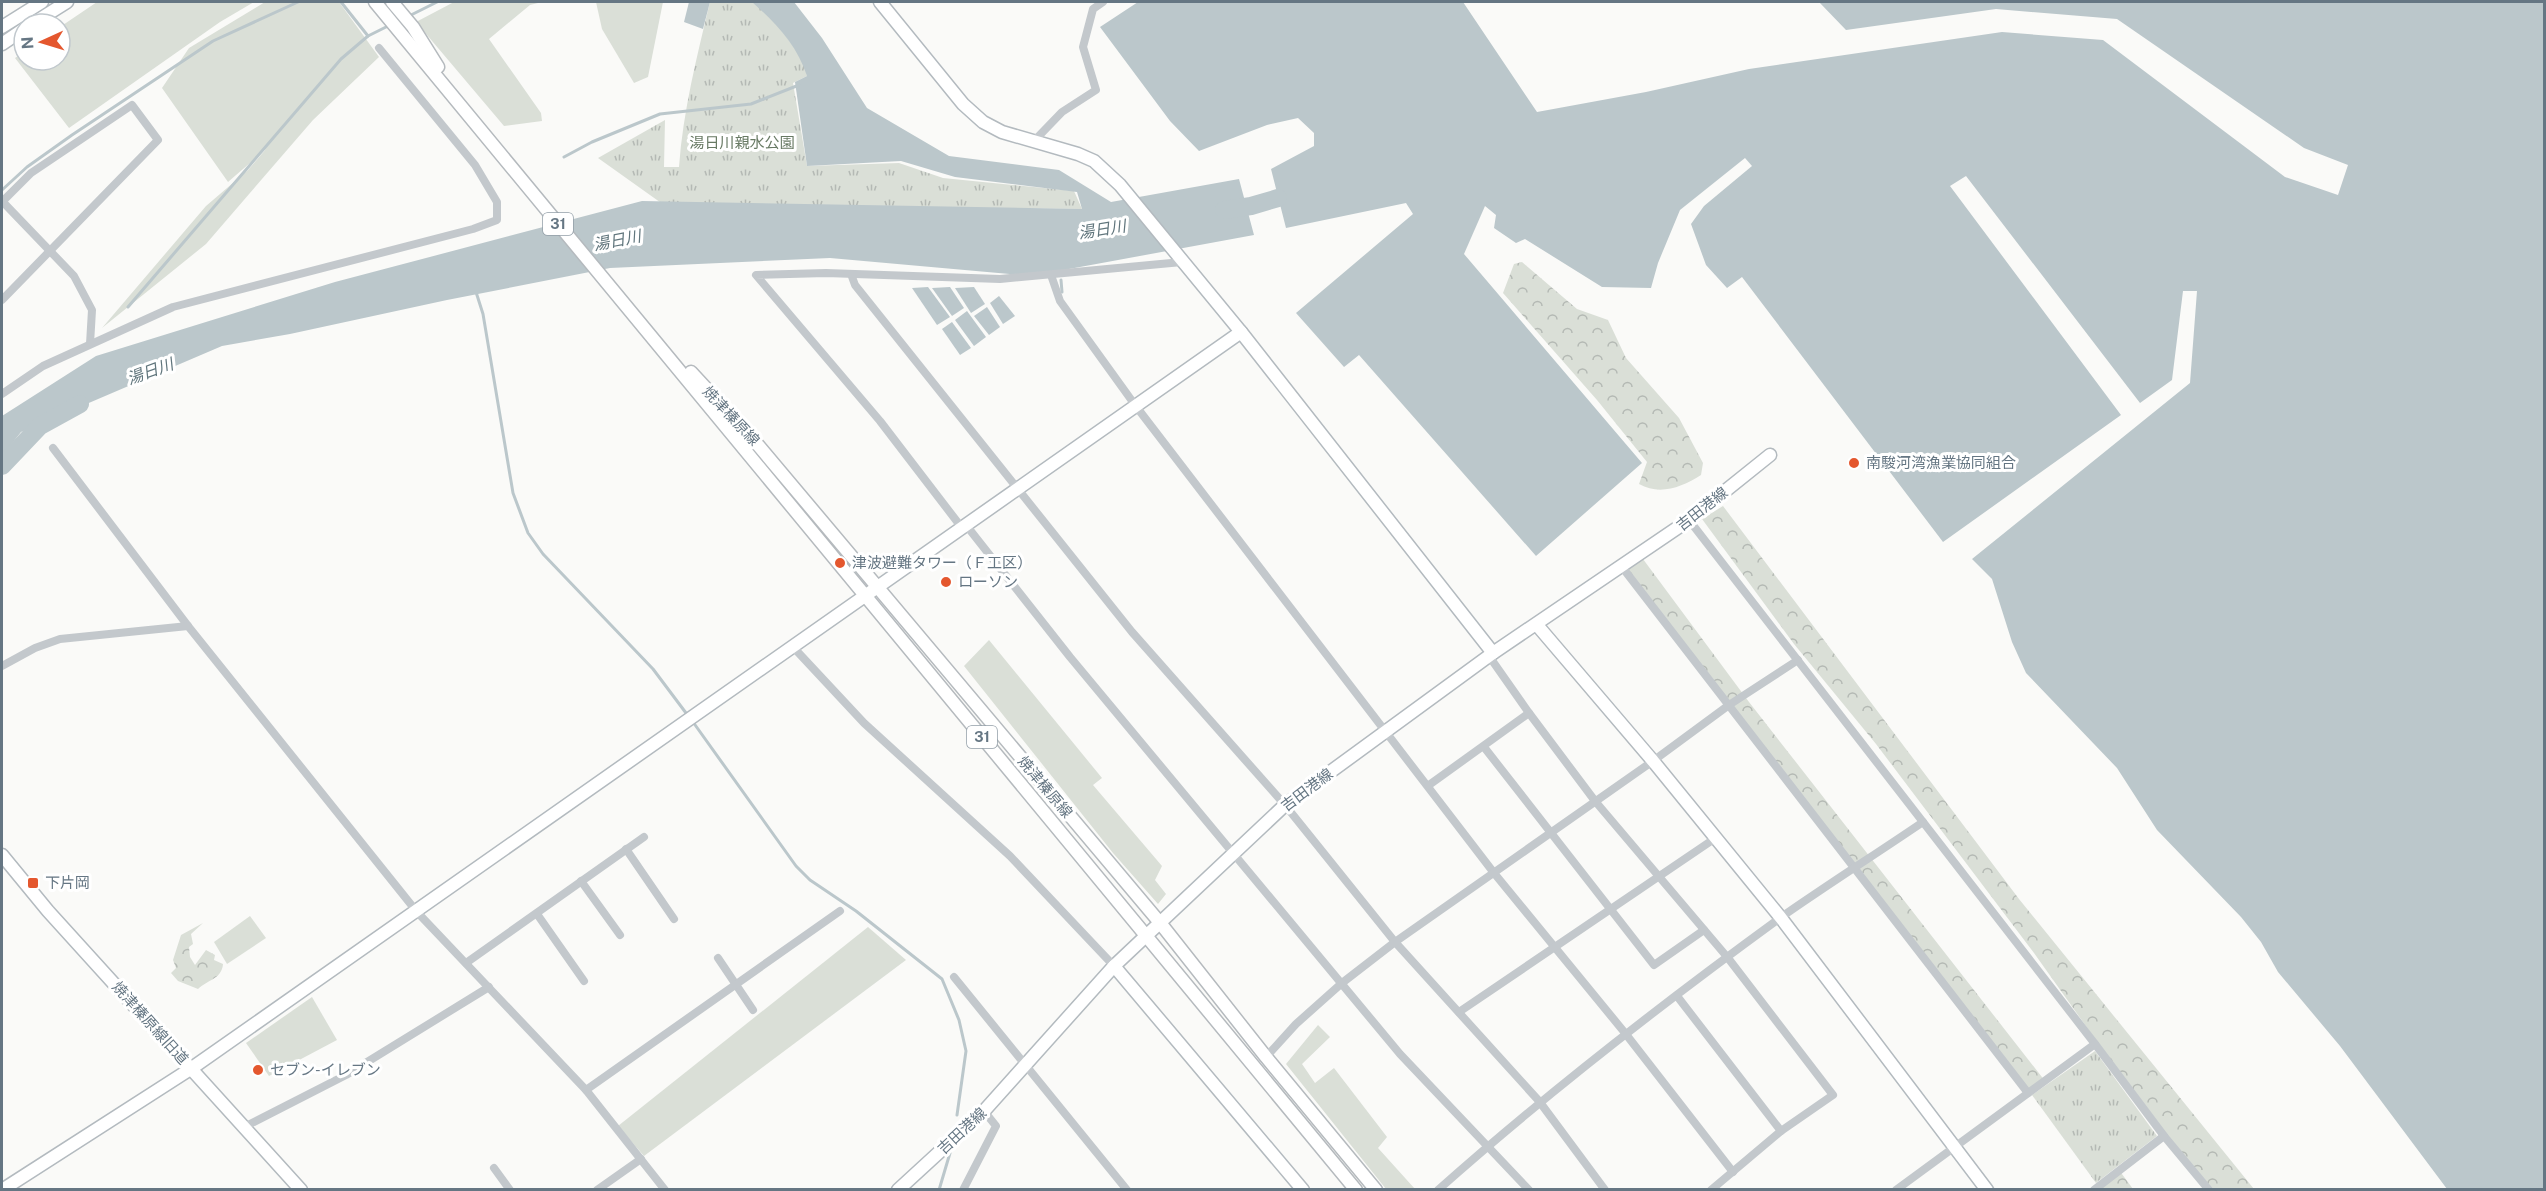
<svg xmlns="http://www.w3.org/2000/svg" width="2546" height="1191" font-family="'Public Sans','Noto Sans JP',sans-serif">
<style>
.grass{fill:#dadfd7}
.forest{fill:url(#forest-crowns)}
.park{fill:url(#park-tufts)}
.water{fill:#bbc7cb}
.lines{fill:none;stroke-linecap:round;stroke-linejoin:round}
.stream{stroke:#bbc7cb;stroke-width:3}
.river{stroke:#bbc7cb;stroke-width:18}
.secondary-casing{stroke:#b3babf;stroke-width:15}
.primary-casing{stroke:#b5babe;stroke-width:15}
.street{stroke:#c3c8cc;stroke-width:8}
.secondary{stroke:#fff;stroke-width:12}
.primary{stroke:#fff;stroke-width:12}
.poi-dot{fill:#e4572e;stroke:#fff;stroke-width:2}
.labels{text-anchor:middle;stroke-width:6;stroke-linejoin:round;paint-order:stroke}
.shield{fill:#fff;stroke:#939fa8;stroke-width:1.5}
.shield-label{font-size:14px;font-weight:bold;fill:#657683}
.park-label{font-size:15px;fill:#687a64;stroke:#fff}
.street-label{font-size:15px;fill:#657683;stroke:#fff}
.poi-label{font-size:15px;fill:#657683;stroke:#fff;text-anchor:start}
.water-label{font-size:16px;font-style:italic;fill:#60757c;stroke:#fff}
</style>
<defs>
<pattern id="forest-crowns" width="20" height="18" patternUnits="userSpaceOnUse" patternTransform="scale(1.5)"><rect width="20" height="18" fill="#dadfd7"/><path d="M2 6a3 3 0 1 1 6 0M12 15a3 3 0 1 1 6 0" fill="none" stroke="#b4b9b4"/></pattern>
<pattern id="park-tufts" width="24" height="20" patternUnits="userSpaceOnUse" patternTransform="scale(1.5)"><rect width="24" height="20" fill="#dadfd7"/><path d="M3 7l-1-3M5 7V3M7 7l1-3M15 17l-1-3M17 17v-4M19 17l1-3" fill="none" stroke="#b4b9b4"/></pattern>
</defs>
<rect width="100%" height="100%" fill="#fafaf8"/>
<!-- grass -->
<g class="grass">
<polygon points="97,2 254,2 220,22 69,128 15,58 24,52 24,60 60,60 60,27"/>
<polygon points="265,2 339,2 379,57 313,120 206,244 102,328 206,206 248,170 266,149 228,182 162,88 189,48"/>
<polygon points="454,2 542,2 530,5 489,39 541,113 542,121 504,126 416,22"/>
<polygon points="596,2 663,2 648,77 634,83 602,29"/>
<polygon points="989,640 1102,778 1093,785 1162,866 1155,880 1166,894 1158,904 1113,853 964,666"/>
<polygon points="250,916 266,938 227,964 214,942"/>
<polygon points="868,927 906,960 644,1156 618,1126"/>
<polygon points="312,997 337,1040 269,1076 246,1043"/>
<polygon points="1318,1025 1330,1037 1302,1064 1315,1083 1334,1068 1387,1137 1378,1148 1415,1189 1386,1189 1286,1064"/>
</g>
<!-- forest -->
<g class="forest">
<path d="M1522,262l55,47 31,11 18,38 53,60 24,45 -2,12c-19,12 -41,21 -62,9l8,-22 -50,-62 -94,-107 11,-29z"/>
<polygon points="1723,506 2019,899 2254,1189 2209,1189 2164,1136 2034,953 1876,744 1794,644 1702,519"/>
<polygon points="1640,555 1749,702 2045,1081 2028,1093 1622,567"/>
<path d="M203,923l-12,11 2,10 -4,3 1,10 5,8 11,-15 9,5 -1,5 9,4c-1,15 -16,16 -25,25l-20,-8 -7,-8 5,-5 -3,-8 8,-25z"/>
<polygon points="2119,1170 2133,1189 2100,1189"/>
</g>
<!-- park -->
<g class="park">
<path d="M710,2h44l14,10 37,50 2,14 -14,7 14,83 92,-3 44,15 131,13 8,18 -418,-4 -66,-47 67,-38 -1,47h15c4,-56 18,-111 31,-165z"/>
<polygon points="2095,1051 2157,1136 2096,1183 2032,1095"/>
</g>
<!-- water -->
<g class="water">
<polygon points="689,2 710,2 703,29 684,22"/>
<path d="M752,2h42l28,36 45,70 82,48 110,14 52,32 128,-23 15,56 -223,41 -201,-18 -220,10 -163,32 -157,34 -68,12 -201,86 -19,24v-40l94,-60 239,-74 307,-81 440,8 -5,-17 -122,-15 -54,-16 -94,5 -12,-84 12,-6c-10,-31 -31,-53 -55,-74z"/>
<polygon points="1138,2 1463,2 1537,112 1646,92 1749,69 2002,32 2103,40 2285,177 2338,195 2348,165 2304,148 2117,19 1996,9 1846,30 1819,2 2544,2 2544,1189 2447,1189 2340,1046 2278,972 2261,942 2241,917 2157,830 2117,768 2026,673 2012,642 1992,579 1972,559 2190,383 2197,291 2183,291 2172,380 2140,403 1966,176 1950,186 2121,415 1943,542 1742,277 1727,288 1706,265 1691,224 1704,206 1752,166 1745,158 1680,210 1658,263 1651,288 1602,287 1525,239 1516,243 1494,228 1496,215 1485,206 1464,254 1642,463 1536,556 1359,355 1344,367 1296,313 1413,214 1406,203 1286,228 1271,169 1314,146 1314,133 1298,118 1267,125 1199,151 1170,121 1100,27"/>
<polygon points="928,287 950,317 937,325 912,288"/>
<polygon points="950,287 964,308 952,316 932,288"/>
<polygon points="974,287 985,304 971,313 955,288"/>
<polygon points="999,296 1015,316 1003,324 990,303"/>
<polygon points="987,307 1000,327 989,335 974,316"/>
<polygon points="967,311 986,337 974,346 955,320"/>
<polygon points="952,322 971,348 960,355 942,329"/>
</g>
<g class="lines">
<!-- stream -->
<g class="stream">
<polyline points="341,2 368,36"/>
<polyline points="409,16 437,2"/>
<polyline points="564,157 592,142 660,114 751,104 799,85"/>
<polyline points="2,190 27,167 72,135 213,41 298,2"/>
<polyline points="1061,280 1062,292"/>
<polyline points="476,292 483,314 513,493 528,533 543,554 653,669 689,717"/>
<polyline points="128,307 341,59 368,36 390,25"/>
<polyline points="693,722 796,866 810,880 856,911 942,979 959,1020 966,1051 957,1115"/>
<polyline points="939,1190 950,1153"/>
</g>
<!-- river -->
<g class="river">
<polyline points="1224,210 1251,206 1278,198"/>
<polyline points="2,466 40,426 80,404"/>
</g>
<!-- secondary casing -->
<g class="secondary-casing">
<g id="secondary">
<polyline points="880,2 963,104 983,122 1002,132 1078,154 1094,161 1120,185 1241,332 1493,653"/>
<polyline points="32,24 67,2"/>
<polyline points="2,27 42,2"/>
<polyline points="2,44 24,29"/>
<polyline points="1537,625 1653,761 1781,918 1987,1190"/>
<polyline points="2,855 48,911 301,1190"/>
<polyline points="1114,966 1303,1190"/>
<polyline points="2,1190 192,1068 1241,332"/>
<polyline points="898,1190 984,1111 1114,966 1285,805 1493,653 1689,520 1770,455"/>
</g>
</g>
<!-- primary casing -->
<g class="primary-casing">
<g id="primary">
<polyline points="375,2 1356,1190"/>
<polyline points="392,2 413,27 438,67"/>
<polyline points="691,372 752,438 1161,924 1266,1057 1376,1190"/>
</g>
</g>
<!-- street -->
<g class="street">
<polyline points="1034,141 1062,112 1096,90 1083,47 1093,9 1103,2"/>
<polyline points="2,201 74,276 92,310 90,344"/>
<polyline points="2,202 31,173 132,105 158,140 2,300"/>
<polyline points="851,274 855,285 1132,632 1285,805 1395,942 1539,1101 1605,1190"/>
<polyline points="1051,275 1060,301 1135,405 1494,873 1625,1033 1733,1172"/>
<polyline points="2,394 43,366 173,307 473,229 497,220 497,202 475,165 379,48"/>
<polyline points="53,448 188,626 417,912 586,1090 665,1190"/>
<polyline points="1689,520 2095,1044 2164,1136 2209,1190"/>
<polyline points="966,525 1070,657 1400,1054 1529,1190"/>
<polyline points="962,528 880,421 756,275 826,273 1000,279 1182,262"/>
<polyline points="1622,567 2028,1093"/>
<polyline points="794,648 864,723 1010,856 1114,966"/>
<polyline points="1489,656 1529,713"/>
<polyline points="2,666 35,648 60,639 188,626"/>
<polyline points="1484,747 1654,965 1704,930"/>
<polyline points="1429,785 1529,713 1595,801 1728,958 1833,1095 1781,1131 1711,1190"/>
<polyline points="626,849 674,919"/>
<polyline points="581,881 620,935"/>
<polyline points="537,914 584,981"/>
<polyline points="718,958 753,1010"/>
<polyline points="466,963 644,837"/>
<polyline points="954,977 1127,1190"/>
<polyline points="1677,996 1781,1131"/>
<polyline points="1459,1012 1717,837"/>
<polyline points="1266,1057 1296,1024 1342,983 1395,942 1653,761 1729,705 1798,660"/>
<polyline points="586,1090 840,911"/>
<polyline points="244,1127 346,1075 489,987"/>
<polyline points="494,1168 510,1190"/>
<polyline points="597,1190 641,1159"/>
<polyline points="963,1190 996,1126 984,1111"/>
<path d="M1438,1190c109,-97 224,-186 342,-272 47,-33 96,-64 143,-96"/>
<polyline points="1896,1190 2095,1044"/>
<polyline points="2094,1190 2164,1136"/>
</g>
<!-- secondary -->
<use href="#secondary" class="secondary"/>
<!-- primary -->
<use href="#primary" class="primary"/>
</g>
<!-- markers -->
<g class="poi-dot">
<circle cx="1854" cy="463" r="6"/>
<circle cx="840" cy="563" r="6"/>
<circle cx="946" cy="582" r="6"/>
<rect x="27" y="877" width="12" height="12" rx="3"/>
<circle cx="258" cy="1070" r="6"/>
</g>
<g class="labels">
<!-- shield labels -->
<g class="shield">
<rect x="543" y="213" width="30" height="22" rx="4.5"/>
<rect x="967" y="726" width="30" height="22" rx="4.5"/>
</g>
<g class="shield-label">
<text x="558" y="229">31</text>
<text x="982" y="742">31</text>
</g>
<!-- park labels -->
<g class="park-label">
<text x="742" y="148">湯日川親水公園</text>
</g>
<!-- street labels -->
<g class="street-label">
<text transform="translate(731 416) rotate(47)" y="5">焼津榛原線</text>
<text transform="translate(1702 509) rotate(-38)" y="5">吉田港線</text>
<text transform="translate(1045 787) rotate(50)" y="5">焼津榛原線</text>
<text transform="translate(1307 790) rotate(-37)" y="5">吉田港線</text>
<text transform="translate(150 1023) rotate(48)" y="5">焼津榛原線旧道</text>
<text transform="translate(962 1131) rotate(-43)" y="5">吉田港線</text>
</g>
<!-- poi labels -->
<g class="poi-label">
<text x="1866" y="468">南駿河湾漁業協同組合</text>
<text x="852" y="568">津波避難タワー（Ｆ工区）</text>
<text x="958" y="587">ローソン</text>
<text x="45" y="888">下片岡</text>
<text x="270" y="1075">セブン-イレブン</text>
</g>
<!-- water labels -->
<g class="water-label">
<text transform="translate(1102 229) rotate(-9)" y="6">湯日川</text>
<text transform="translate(617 240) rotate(-11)" y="6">湯日川</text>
<text transform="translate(150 371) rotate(-20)" y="6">湯日川</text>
</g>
</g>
<!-- border -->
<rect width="2546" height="1191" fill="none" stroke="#657683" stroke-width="6"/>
<!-- north arrow -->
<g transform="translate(42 42) rotate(266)"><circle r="28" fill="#ffffff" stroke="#c1c8cd" stroke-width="1.5"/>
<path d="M0-4.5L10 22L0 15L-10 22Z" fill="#e4572e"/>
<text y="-9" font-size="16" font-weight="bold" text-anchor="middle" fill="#657683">N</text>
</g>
</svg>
